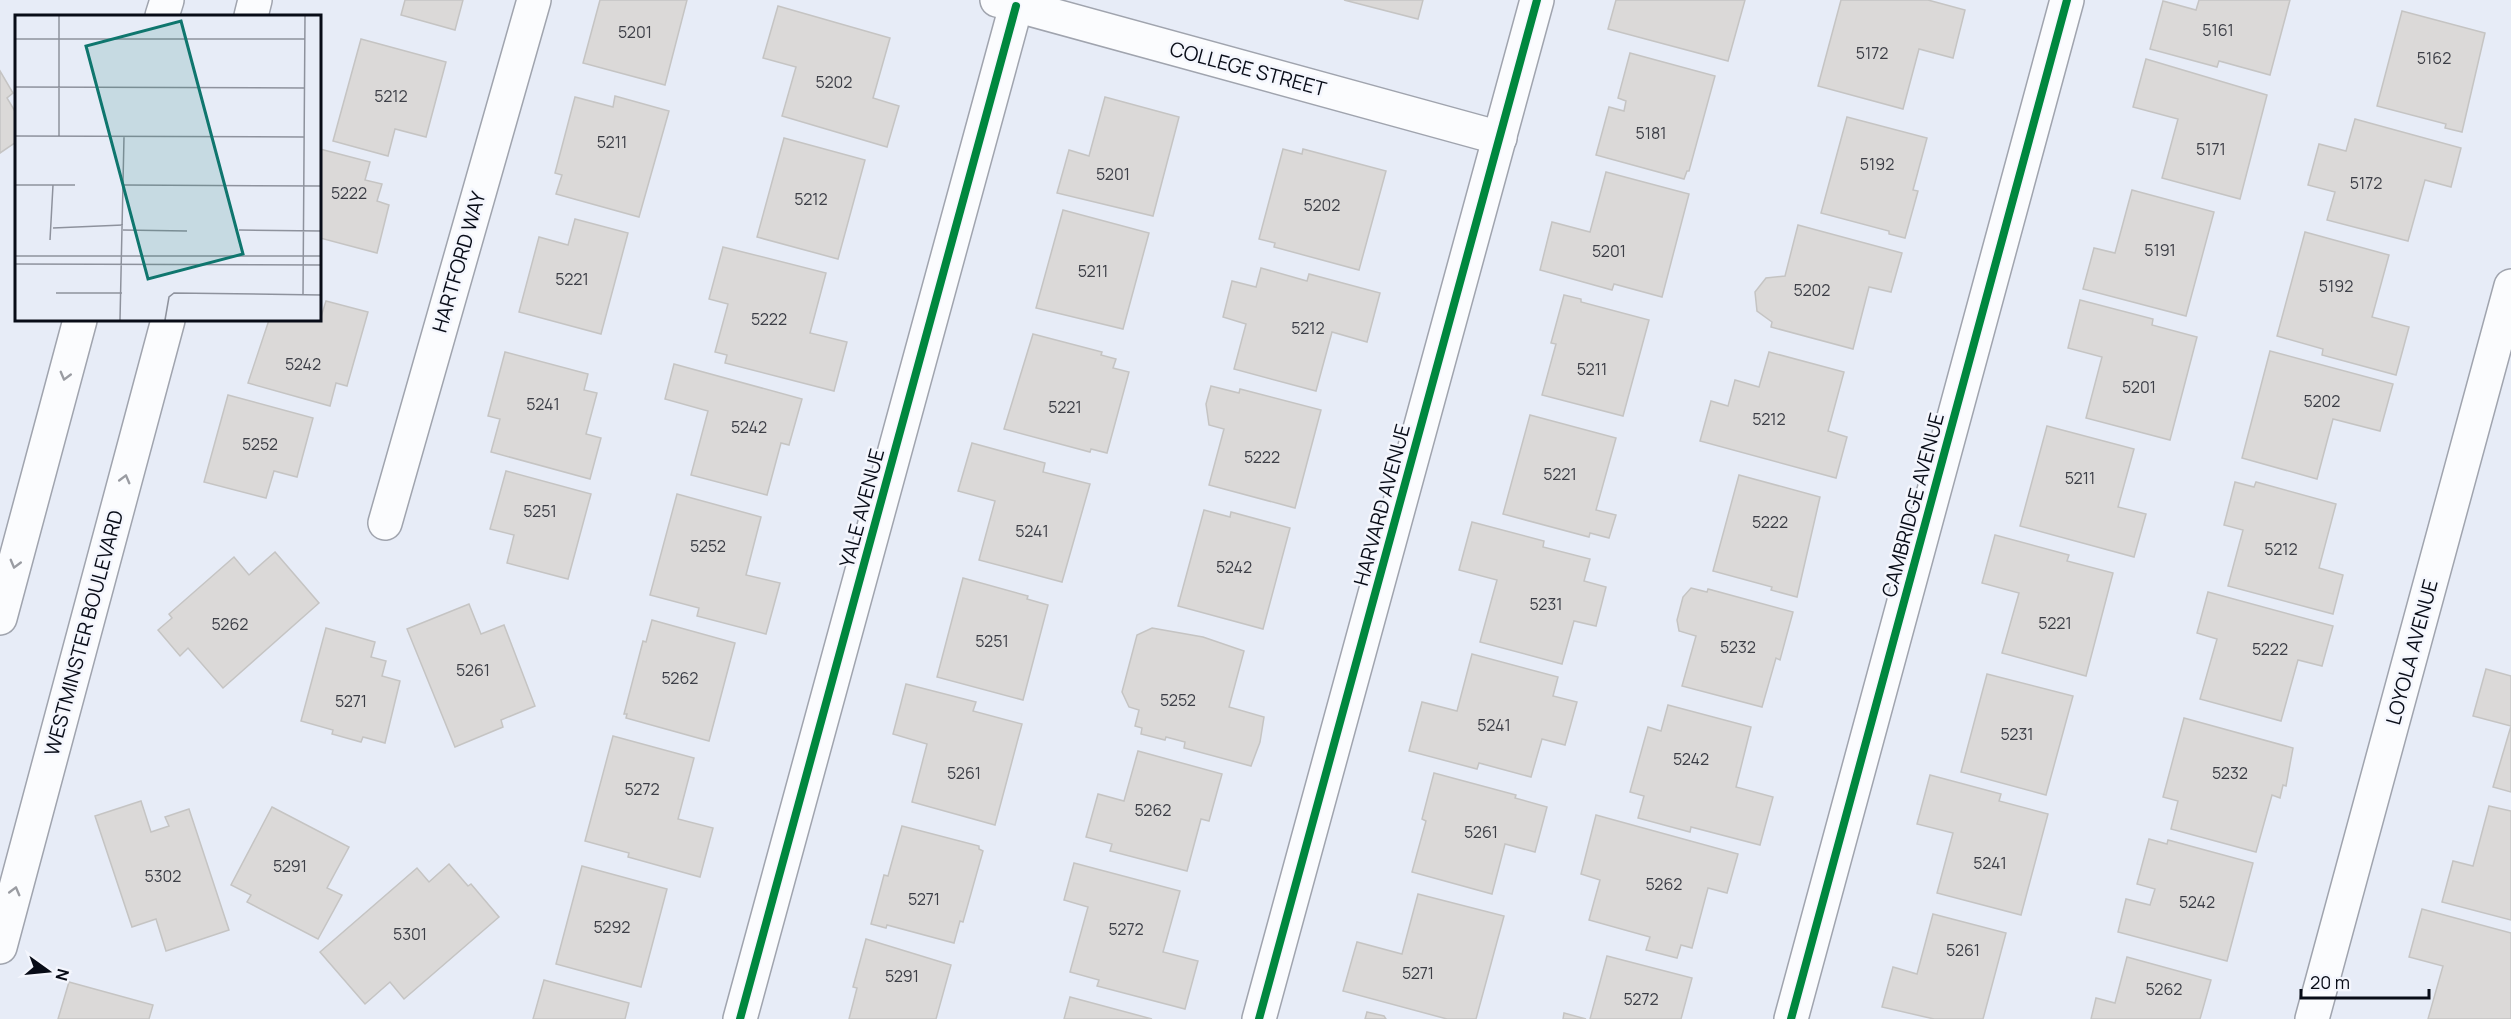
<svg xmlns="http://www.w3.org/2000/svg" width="2511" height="1019" font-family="Manrope,sans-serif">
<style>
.building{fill:#dbd9d8;stroke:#c5c4c3;stroke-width:1.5}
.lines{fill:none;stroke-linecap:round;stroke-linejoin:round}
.street-casing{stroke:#a0a4ae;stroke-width:36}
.primary-casing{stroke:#a0a4ae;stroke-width:36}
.street{stroke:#fbfcfe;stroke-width:33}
.primary{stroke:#fbfcfe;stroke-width:33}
.cycleway-casing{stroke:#f4f6fd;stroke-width:11}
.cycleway{stroke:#00873e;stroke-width:8}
.oneway{stroke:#9a9ca2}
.labels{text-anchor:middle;stroke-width:5;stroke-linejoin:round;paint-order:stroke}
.number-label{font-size:16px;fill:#3d3f47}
.street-label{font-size:20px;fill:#080c17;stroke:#f4f6fd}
.inset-road{fill:none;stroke:#8e929d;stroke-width:1.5}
.view{fill:#0f766e;fill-opacity:0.15;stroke:#0f766e;stroke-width:3}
.inset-edge{fill:none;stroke:#080c17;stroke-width:3}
</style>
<rect width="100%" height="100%" fill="#e7ecf7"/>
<!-- building -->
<g class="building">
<polygon points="405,0 463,0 455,30 401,15"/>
<polygon points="600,0 687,0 665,85 583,63"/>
<polygon points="1344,0 1423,0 1418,19"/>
<polygon points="1616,0 1745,0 1728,61 1608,29"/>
<polygon points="1841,0 1928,0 1965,10 1953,58 1919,49 1903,109 1818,86"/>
<polygon points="2199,0 2290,0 2270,75 2219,61 2217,67 2150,49 2163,1 2196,10"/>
<polygon points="778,6 890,38 873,98 899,106 887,147 782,116 796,67 763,58"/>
<polygon points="2402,11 2485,33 2462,132 2445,128 2446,124 2377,106"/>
<polygon points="361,39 446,62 426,137 395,129 388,156 333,141"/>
<polygon points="1630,53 1715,76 1689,171 1687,171 1684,179 1596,155 1609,107 1624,111 1626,101 1618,98"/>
<polygon points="2146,59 2267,95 2240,199 2162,178 2178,119 2133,107"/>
<polygon points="0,71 13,93 7,98 16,113 16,142 0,153"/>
<polygon points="615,96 669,111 639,217 556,194 562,175 555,173 575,97 613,107"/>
<polygon points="1105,97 1179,117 1153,216 1057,193 1069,150 1089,156"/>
<polygon points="1847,117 1927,138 1913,190 1918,191 1905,238 1889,234 1889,231 1821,213"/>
<polygon points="2355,119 2461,148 2451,187 2425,180 2408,241 2327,220 2335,192 2308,185 2319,144 2346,151"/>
<polygon points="784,138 865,160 838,259 757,237"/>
<polygon points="320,149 370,162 365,180 382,184 377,201 389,205 377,253 320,238"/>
<polygon points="1283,149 1302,154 1303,149 1386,171 1359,270 1274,247 1275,243 1259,239"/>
<polygon points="1606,172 1689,194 1662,297 1614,284 1612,290 1540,270 1552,222 1590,232"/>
<polygon points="2132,190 2214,212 2186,316 2083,289 2094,248 2115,253"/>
<polygon points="1063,210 1149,233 1123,329 1036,308"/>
<polygon points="575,219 628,233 601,334 519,312 539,237 568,245"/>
<polygon points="1798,225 1902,253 1891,292 1869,287 1853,349 1771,327 1772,322 1757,311 1755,292 1766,278 1785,276"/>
<polygon points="2305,232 2389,255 2372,317 2409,327 2396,375 2322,355 2323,349 2277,336"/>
<polygon points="723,247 826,273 810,333 847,342 834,391 725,363 727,355 715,352 728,304 709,299"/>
<polygon points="1261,268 1307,281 1309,274 1380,293 1367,342 1332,332 1316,391 1234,369 1246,324 1223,317 1232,281 1256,287"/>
<polygon points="1564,295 1581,299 1581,302 1649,320 1623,416 1542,395 1556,344 1551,343"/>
<polygon points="2080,300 2153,319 2152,325 2197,337 2170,440 2086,418 2102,357 2068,348"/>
<polygon points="326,301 368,312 347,386 336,383 330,406 248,383 269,320 320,320"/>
<polygon points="1033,334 1102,352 1101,355 1116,359 1113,368 1129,372 1107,453 1091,449 1090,452 1004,429"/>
<polygon points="2270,351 2393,384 2380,431 2333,419 2317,479 2242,458"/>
<polygon points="505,352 588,374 584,390 597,393 586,434 601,438 590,479 491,452 500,419 488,416"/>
<polygon points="1769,352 1844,372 1828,431 1847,437 1836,478 1700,441 1711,401 1728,406 1735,380 1759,387"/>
<polygon points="674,364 802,399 789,445 781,443 767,495 691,475 708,411 665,399"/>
<polygon points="1211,386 1239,393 1240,389 1321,410 1295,508 1209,485 1224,429 1209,425 1206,404"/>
<polygon points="228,395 313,418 297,477 274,471 266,498 204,482"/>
<polygon points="1530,415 1616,438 1596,510 1616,515 1609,538 1590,533 1589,537 1503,514"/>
<polygon points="2047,426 2134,449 2118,507 2146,514 2134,557 2020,526"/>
<polygon points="972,443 1045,463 1043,472 1090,484 1062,582 979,560 995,501 958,491"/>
<polygon points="506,471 591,494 568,579 507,563 514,535 490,529"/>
<polygon points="1739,475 1820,497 1797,597 1771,590 1772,587 1713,571"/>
<polygon points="2235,482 2254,487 2256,482 2336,504 2319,568 2343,575 2333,614 2228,586 2243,530 2224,525"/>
<polygon points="677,494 761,517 746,575 780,583 766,634 697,616 699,608 650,595"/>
<polygon points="1204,510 1230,517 1231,512 1290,528 1263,629 1178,606"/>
<polygon points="1472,522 1544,541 1543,547 1590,559 1584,581 1606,587 1596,626 1574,621 1562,664 1480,642 1497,580 1459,570"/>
<polygon points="1995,535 2069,555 2067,561 2113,573 2086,676 2002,653 2019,593 1982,583"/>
<polygon points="275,552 319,603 223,688 188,648 180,656 158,630 172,618 169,614 234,557 249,575"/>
<polygon points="963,578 1028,596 1027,599 1048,605 1023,700 937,677"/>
<polygon points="1691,588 1707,592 1708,589 1793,612 1780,660 1776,658 1762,707 1682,686 1696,636 1679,631 1677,620 1683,597"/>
<polygon points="2208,592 2333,626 2322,666 2298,660 2281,721 2200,699 2217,639 2197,633"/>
<polygon points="469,604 481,634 504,625 535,706 501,720 503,727 455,747 407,629"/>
<polygon points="652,620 735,643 709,741 626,718 627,714 624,714 643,641 646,642"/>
<polygon points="326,628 375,642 371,657 386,661 382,676 400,681 385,743 363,737 361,742 332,734 333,730 301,721"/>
<polygon points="1152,628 1203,637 1244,651 1229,707 1264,717 1260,742 1251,766 1184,748 1185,742 1166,737 1165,740 1141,734 1142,728 1135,726 1139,710 1129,707 1122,692 1137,635"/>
<polygon points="1472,654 1558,677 1553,696 1577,702 1565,745 1542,739 1531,777 1479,763 1477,769 1409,751 1422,702 1457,711"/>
<polygon points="2486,669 2511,676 2511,792 2493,787 2511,726 2473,716"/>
<polygon points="1987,674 2073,696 2046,795 1961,772"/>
<polygon points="906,684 976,702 973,711 1022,724 995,825 912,802 927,744 893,734"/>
<polygon points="1668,705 1751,727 1736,787 1773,797 1760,845 1691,827 1690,832 1638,818 1644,796 1630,792 1648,727 1661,731"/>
<polygon points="2184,718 2293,748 2286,786 2283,785 2280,798 2272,795 2256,852 2171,829 2178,801 2163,797"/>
<polygon points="613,736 694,758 678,819 713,828 700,877 628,857 629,853 585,841"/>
<polygon points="1138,751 1222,774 1209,821 1201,819 1187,871 1110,851 1112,844 1086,837 1098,794 1124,801"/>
<polygon points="1434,773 1516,795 1515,798 1547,807 1535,852 1505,844 1492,894 1412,872 1426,821 1422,819"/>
<polygon points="1930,775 2001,794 1999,801 2048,814 2021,915 1937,893 1953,833 1917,824"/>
<polygon points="141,801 151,832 169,826 165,817 189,809 229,930 166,951 156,919 132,927 95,816"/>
<polygon points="2489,806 2511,811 2511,920 2442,902 2453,861 2473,866"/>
<polygon points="272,807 349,847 327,888 342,895 318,939 247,902 251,895 231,885"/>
<polygon points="1596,815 1738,854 1727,893 1708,888 1692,948 1681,945 1677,958 1646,950 1650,937 1589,920 1600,880 1581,874"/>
<polygon points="902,826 979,846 979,849 983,851 963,922 960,921 954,943 887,925 886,928 871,924 884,875 888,876"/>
<polygon points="2149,839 2167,844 2168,840 2253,863 2227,961 2118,932 2126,899 2150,905 2155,889 2137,884"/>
<polygon points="1074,863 1180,891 1163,952 1198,961 1185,1009 1097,986 1099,980 1070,972 1088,907 1064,900"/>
<polygon points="449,864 468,886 471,884 499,917 404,999 390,982 365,1004 320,952 417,868 429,882"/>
<polygon points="582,866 667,889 641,987 556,964"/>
<polygon points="1418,894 1504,916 1476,1019 1447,1019 1343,991 1357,942 1402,954"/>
<polygon points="2422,909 2511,933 2511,1019 2428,1019 2443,966 2409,957"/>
<polygon points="1933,914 2006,933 1983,1019 1934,1019 1882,1007 1893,967 1917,974"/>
<polygon points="866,939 951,965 936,1019 849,1019 857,988 853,987"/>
<polygon points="1607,956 1692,978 1681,1019 1590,1019"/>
<polygon points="2127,957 2211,980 2200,1019 2091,1019 2096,998 2115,1003"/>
<polygon points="544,980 629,1003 625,1019 533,1019"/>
<polygon points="69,982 153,1005 149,1019 58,1019"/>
<polygon points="1070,997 1152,1019 1064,1019"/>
<polygon points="1367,1012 1384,1016 1386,1019 1365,1019"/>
<polygon points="1564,1013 1586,1019 1563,1019"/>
</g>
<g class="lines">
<!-- street casing -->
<g class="street-casing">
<g id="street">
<polyline points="997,0 1500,138"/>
<polyline points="385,523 534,0"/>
<polyline points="740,1019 1016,6"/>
<polyline points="1259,1019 1537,0"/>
<polyline points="1791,1019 2067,0"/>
<polyline points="2312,1019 2511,286"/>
</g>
</g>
<!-- primary casing -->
<g class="primary-casing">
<g id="primary">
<polyline points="162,16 167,0"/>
<polyline points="251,16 255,0"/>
<polyline points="0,618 80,320"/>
<polyline points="0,947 168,320"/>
</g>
</g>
<!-- street -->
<use href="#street" class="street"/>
<!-- primary -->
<use href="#primary" class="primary"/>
<!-- cycleway casing -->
<g class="cycleway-casing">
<g id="cycleway">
<polyline points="740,1019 1016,6"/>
<polyline points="1259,1019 1537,0"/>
<polyline points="1791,1019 2067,0"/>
</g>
</g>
<!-- cycleway -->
<use href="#cycleway" class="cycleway"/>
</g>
<!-- one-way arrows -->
<defs><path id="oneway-chevron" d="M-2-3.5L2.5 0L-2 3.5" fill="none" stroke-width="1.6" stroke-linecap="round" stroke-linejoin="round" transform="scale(1.5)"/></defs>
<g class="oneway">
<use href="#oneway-chevron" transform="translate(65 376) rotate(105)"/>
<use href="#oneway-chevron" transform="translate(125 479) rotate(-75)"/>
<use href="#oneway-chevron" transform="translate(15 564) rotate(105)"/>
<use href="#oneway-chevron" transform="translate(15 891) rotate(-75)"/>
</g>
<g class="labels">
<!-- number labels -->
<g class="number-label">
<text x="2218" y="36">5161</text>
<text x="635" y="38">5201</text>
<text x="1872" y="59">5172</text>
<text x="2434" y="64">5162</text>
<text x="834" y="88">5202</text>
<text x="391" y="102">5212</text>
<text x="1651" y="139">5181</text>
<text x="612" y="148">5211</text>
<text x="2211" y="155">5171</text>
<text x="1877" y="170">5192</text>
<text x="1113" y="180">5201</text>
<text x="2366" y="189">5172</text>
<text x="349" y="199">5222</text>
<text x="811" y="205">5212</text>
<text x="1322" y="211">5202</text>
<text x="2160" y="256">5191</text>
<text x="1609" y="257">5201</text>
<text x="1093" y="277">5211</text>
<text x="572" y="285">5221</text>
<text x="2336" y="292">5192</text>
<text x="1812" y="296">5202</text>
<text x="769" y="325">5222</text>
<text x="1308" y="334">5212</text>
<text x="303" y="370">5242</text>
<text x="1592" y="375">5211</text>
<text x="2139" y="393">5201</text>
<text x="2322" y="407">5202</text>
<text x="543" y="410">5241</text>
<text x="1065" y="413">5221</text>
<text x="1769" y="425">5212</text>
<text x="749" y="433">5242</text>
<text x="260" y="450">5252</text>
<text x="1262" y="463">5222</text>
<text x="1560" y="480">5221</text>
<text x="2080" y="484">5211</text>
<text x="540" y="517">5251</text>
<text x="1770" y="528">5222</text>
<text x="1032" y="537">5241</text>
<text x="708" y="552">5252</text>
<text x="2281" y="555">5212</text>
<text x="1234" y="573">5242</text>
<text x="1546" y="610">5231</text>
<text x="2055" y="629">5221</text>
<text x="230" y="630">5262</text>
<text x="992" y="647">5251</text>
<text x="1738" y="653">5232</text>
<text x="2270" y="655">5222</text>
<text x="473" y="676">5261</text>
<text x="680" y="684">5262</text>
<text x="1178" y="706">5252</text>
<text x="351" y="707">5271</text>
<text x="1494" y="731">5241</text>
<text x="2017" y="740">5231</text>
<text x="1691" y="765">5242</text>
<text x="964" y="779">5261</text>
<text x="2230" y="779">5232</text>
<text x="642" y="795">5272</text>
<text x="1153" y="816">5262</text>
<text x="1481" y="838">5261</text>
<text x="1990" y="869">5241</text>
<text x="290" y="872">5291</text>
<text x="163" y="882">5302</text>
<text x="1664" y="890">5262</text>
<text x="924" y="905">5271</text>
<text x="2197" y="908">5242</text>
<text x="612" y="933">5292</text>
<text x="1126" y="935">5272</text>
<text x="410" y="940">5301</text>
<text x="1963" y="956">5261</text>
<text x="1418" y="979">5271</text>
<text x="902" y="982">5291</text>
<text x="2164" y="995">5262</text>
<text x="1641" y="1005">5272</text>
</g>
<!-- street labels -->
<g class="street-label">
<text transform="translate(1248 69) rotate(15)" y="7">COLLEGE STREET</text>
<text transform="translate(459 262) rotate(-74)" y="7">HARTFORD WAY</text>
<text transform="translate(1382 505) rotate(-75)" y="7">HARVARD AVENUE</text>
<text transform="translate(1913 505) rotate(-75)" y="7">CAMBRIDGE AVENUE</text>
<text transform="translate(862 508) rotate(-75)" y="7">YALE AVENUE</text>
<text transform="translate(84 633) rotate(-75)" y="7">WESTMINSTER BOULEVARD</text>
<text transform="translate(2412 652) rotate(-75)" y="7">LOYOLA AVENUE</text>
</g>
</g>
<!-- overview -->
<g transform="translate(15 15)">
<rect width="306" height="306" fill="#e7ecf7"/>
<path class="inset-road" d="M0,24h290M0,72l289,1M0,121l289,1M44,121v-120M0,170h60M109,170l197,1M38,213l70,-3M108,215l64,1M224,215l82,1M35,225l3,-55M0,241h306M0,249l306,1M41,278h66M288,280l2,-279M105,305l4,-183M150,305l4,-23 5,-4 147,2"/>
<path class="view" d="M166,6l62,233 -95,25 -62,-233z"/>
<rect width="306" height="306" class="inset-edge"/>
</g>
<!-- north arrow -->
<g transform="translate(48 971) rotate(105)" stroke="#f4f6fd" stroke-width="4.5" paint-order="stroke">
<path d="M0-4.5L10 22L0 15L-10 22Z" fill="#080c17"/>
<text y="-9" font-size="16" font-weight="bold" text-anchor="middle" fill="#080c17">N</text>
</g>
<!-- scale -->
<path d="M2301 989v9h128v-9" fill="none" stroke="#080c17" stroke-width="3"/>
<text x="2310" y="989" font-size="18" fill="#080c17" stroke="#f4f6fd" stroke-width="4.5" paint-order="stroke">20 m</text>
</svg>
